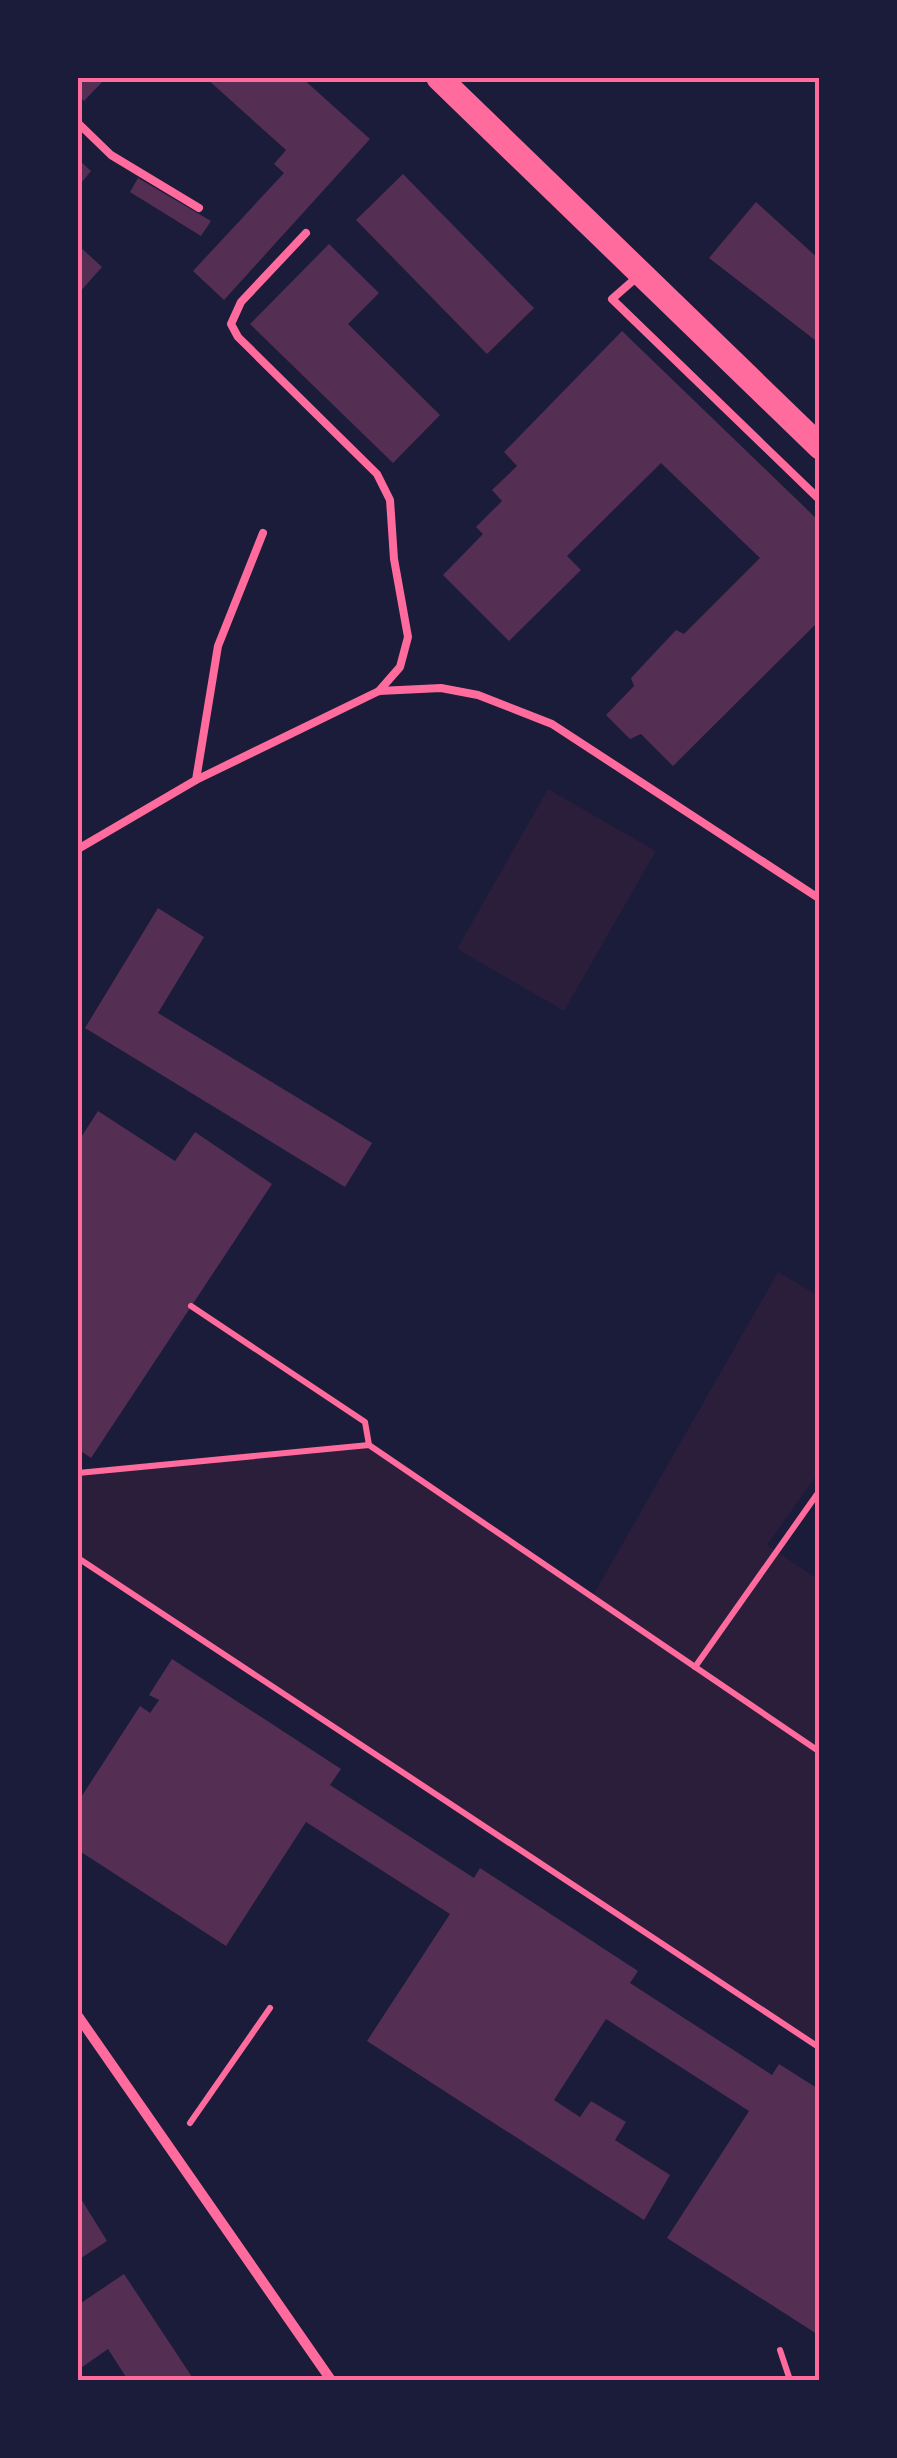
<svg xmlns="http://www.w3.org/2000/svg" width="897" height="2458" font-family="Helvetica,sans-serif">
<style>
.green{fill:#2a1e3b}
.building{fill:#542f53}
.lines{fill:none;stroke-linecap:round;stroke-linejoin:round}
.path{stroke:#ff6b9d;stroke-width:6}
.service{stroke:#ff6b9d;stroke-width:8}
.minor{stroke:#ff6b9d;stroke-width:10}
.primary{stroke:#ff6b9d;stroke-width:25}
.neatline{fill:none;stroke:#ff6b9d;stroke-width:4}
</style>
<rect width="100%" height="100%" fill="#1b1b3a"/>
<!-- green -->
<g class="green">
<polygon points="548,789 656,851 564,1011 457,949"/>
<polygon points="778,1272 819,1296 819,1472 767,1545 819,1580 819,2048 78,1558 78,1473 369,1445 592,1597"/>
</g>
<!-- building -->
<g class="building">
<polygon points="78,78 106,78 84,101 78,95"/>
<polygon points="206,78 302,78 370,139 224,300 193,271 284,173 274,164 286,150"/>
<polygon points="78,159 91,171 78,187"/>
<polygon points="403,174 534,308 487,354 356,220"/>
<polygon points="138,178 211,221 201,236 130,192"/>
<polygon points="756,202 820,260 820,344 709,258"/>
<polygon points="329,244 379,293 348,324 440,415 393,463 250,324"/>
<polygon points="78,245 102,267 78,294"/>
<polygon points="622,331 820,522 820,620 673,766 641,734 630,739 606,715 634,686 631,678 676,630 684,634 760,558 661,463 567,556 581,570 509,641 443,575 483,534 476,527 502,501 492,490 517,466 504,452"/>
<polygon points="158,908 204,937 158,1013 372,1143 345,1187 85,1028"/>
<polygon points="98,1111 175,1161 195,1132 272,1184 91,1458 78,1449 78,1142"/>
<polygon points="172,1659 341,1769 330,1785 474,1878 480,1868 638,1971 630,1983 772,2075 779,2064 820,2090 820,2336 667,2238 749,2111 606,2019 554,2100 580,2117 591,2101 626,2122 615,2140 670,2175 644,2220 367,2041 450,1914 306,1822 226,1946 78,1850 78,1802 140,1706 150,1713 159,1700 149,1695"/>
<polygon points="78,2194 107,2241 78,2260"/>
<polygon points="124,2274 194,2380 128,2380 108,2349 78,2370 78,2305"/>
</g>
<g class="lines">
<!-- path -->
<g class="path">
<polyline points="191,1306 365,1422 369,1445"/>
<polyline points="78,1473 369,1445 820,1752"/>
<polyline points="78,1558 820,2048"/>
<polyline points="695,1667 820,1490"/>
<polyline points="190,2123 270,2008"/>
<polyline points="780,2350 790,2380"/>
</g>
<!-- service -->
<g class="service">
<polyline points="78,123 111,155 199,208"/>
<polyline points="306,233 241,302 231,324 238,337 377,474 390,500 394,559 408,637 400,667 379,691"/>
<polyline points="636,278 612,299 820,500"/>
<polyline points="196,780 379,691 441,688 478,695 552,724 820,899"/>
<polyline points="78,849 196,780 218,646 263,533"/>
</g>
<!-- minor -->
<polyline class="minor" points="78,2016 331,2380"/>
<!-- primary -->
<polyline class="primary" points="439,78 820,447"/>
</g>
<!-- border -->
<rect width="897" height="2458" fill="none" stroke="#1b1b3a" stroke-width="160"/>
<rect x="80" y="80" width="737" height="2298" class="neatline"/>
</svg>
